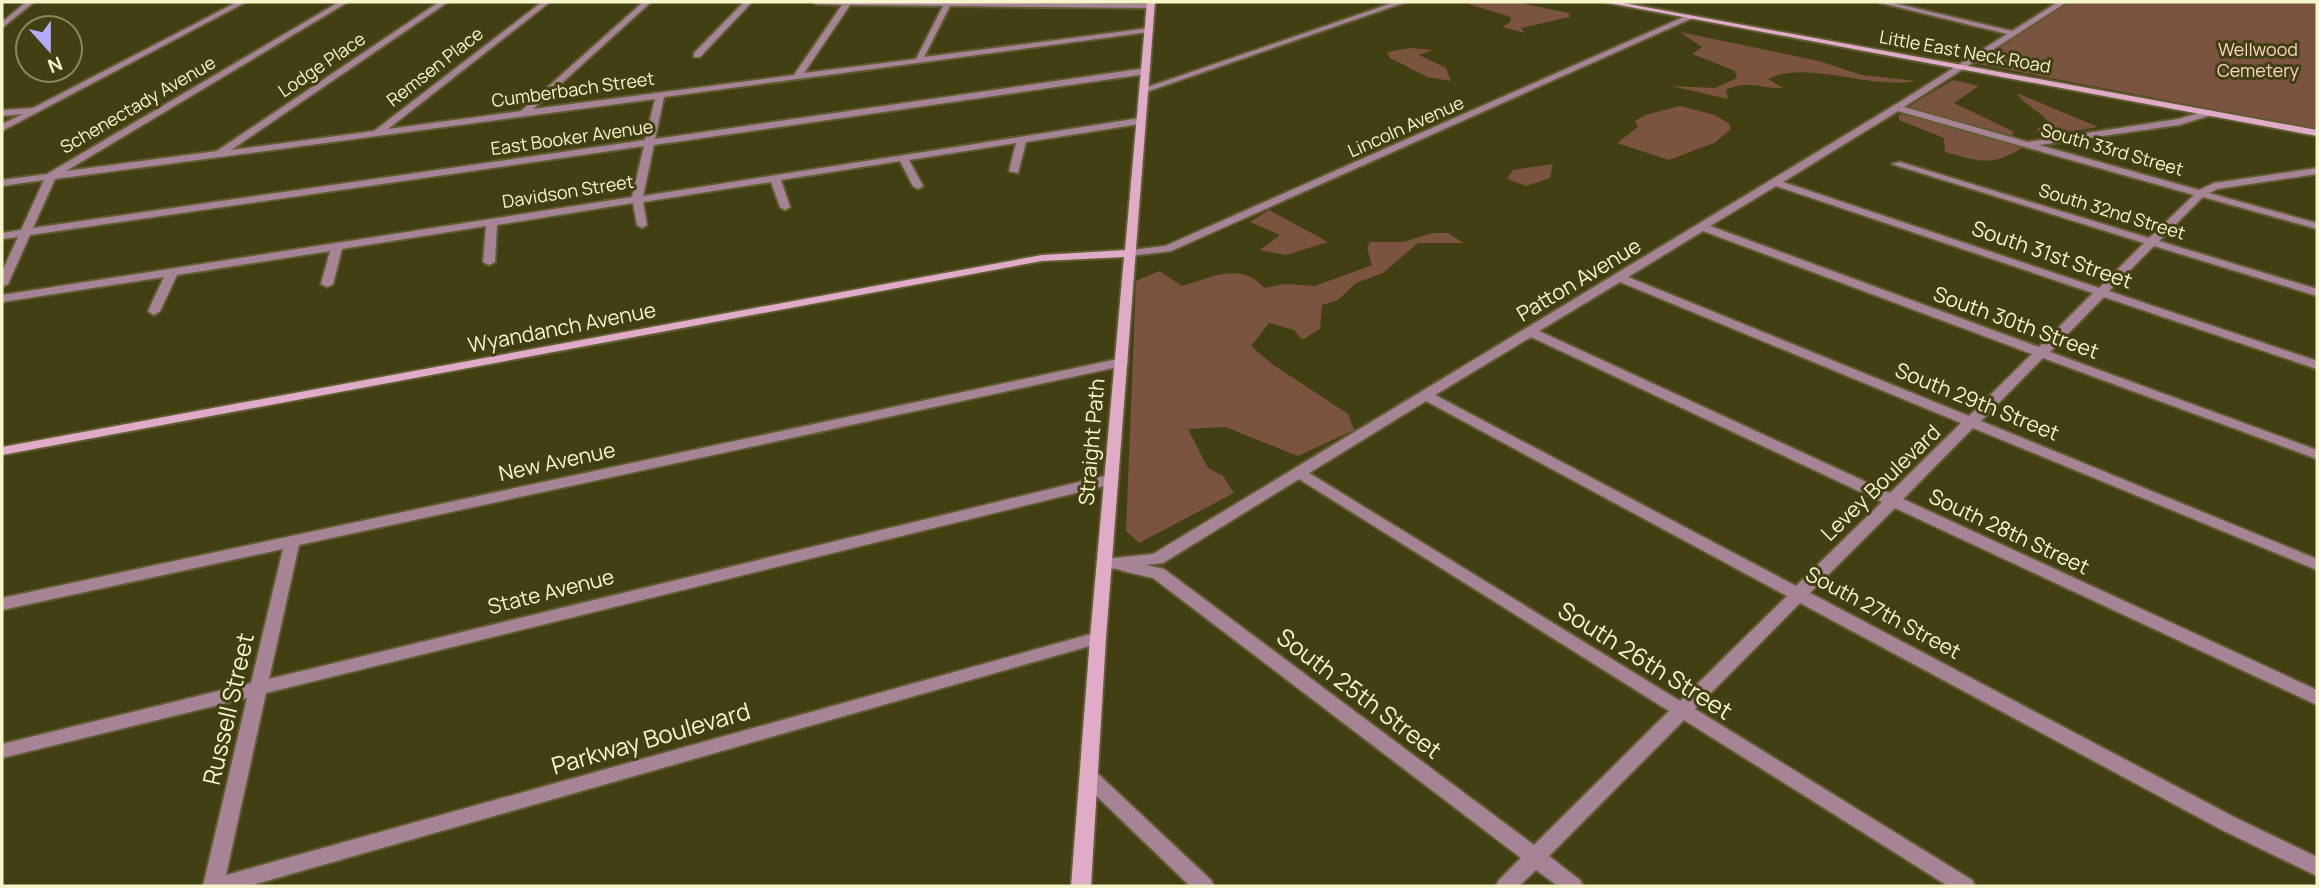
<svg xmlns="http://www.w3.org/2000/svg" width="2319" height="888" font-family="Manrope,sans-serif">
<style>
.green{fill:#7a5441}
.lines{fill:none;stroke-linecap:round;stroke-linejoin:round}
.street-casing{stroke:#5f5c31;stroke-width:4}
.secondary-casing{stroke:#5f5c31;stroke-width:4}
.street{fill:#a68495;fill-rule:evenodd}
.secondary{fill:#e0abc7;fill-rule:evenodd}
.labels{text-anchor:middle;stroke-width:6;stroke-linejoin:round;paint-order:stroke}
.far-park-label{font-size:18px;fill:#f9d4c2;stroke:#423f13}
.far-street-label{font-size:18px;fill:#f6f5cc;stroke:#423f13}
.street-label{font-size:21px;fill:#f6f5cc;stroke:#423f13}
.near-street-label{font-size:24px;fill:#f6f5cc;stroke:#423f13}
</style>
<rect width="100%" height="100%" fill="#423f13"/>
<!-- green -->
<g class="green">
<polygon points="1462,2 1516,2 1569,13 1570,17 1521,28 1525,33 1502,27 1510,22 1511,17"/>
<polygon points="2070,2 2317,2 2317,129 1972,63"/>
<path d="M1680,32l139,29 43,14 54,6c-46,9 -109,-22 -148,-2l15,9c-25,1 -33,-9 -57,2l2,9 -57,-13 44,2 22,-10 -2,-7 -43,-17 10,-7z"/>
<polygon points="1410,48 1433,50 1419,55 1446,68 1451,81 1427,77 1390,58 1387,52"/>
<polygon points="1953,80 1979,86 1954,103 2014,132 2010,139 1911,109 1911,105"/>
<path d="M2017,93l81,34 -42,7 -19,-2 1,-4 13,-2c-7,-15 -26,-18 -34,-33z"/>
<polygon points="1680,106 1715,115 1730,124 1730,130 1714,143 1669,160 1617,143 1638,127 1635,121 1645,115"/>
<path d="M1907,114l17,4 99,29c-32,21 -44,14 -78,5l-1,-14 -45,-18v-5z"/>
<polygon points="1553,164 1550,178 1526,186 1507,179 1513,170"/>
<polygon points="1269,210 1328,242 1286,255 1260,250 1280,235 1250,222"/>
<path d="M1433,233h15l16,10h-46l-35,30 -27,10 -18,17 -16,5 -2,24 -18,11 -8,-10 -25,-7 -18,23 21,18 76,50 6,16 -56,26 -73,-29 -37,2 20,39 15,8 11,17 -95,50 -13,-12 10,-250 23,-10 23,15c29,-8 59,-25 82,2l21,-4 30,2 57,-21 -5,-17 3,-6h33z"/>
</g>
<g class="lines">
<!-- street casing -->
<g class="street-casing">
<g id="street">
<polygon points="26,2 34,2 2,28 2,22"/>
<polygon points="237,2 246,2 2,131 2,124 23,114 2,116 2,110 33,108"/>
<path d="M339,2h9l-282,169 151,-20 222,-149h9l-217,148 143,-19 168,-129h8l-162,127 133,-18 122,-109h8l-118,107 261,-34 48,-70 -26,-1 -4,-2 339,2 4,2 -4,2 -201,-2 -26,51 225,-29 4,2 -4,2 -485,65 -9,42 491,-71 4,3 -4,3 -492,71 -11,51 497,-78 5,3 -5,3 -114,18 -8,31 -9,-2 7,-28 -107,17 14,26 -5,3 -5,-3 -13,-25 -119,19 9,27 -5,3 -5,-3 -9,-25 -128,20 4,23 -5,3 -5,-3 -4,-22 -136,22 -2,37 -6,3 -6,-3 3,-36 -144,23 -9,35 -6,3 -6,-3 9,-33 -153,24 -17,36 -6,4 -6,-4 16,-34 -162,25v-7l630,-98 12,-51 -614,89 -22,49 -6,3v-15l16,-35 -16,2v-6l19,-3 23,-50 -42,6v-6l45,-6zM850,5l93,1 -27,53 -112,14zM655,99l-10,41 -612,88 22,-49z"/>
<polygon points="744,2 752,2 700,57 694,57 694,53"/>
<polygon points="1395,2 1406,2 1146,92 1139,90"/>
<path d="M1877,2h12l123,29 46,-29h9l-163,105 124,35 150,-23 31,-9 3,1v4l-33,10 -140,20 160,45 15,-7 103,-15v6l-100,15 -8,4 108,30v6l-114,-32 -44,44 158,48v7l-163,-50 -45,45 208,70v8l-213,-72 -54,55 267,98v9l-274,-101 -62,63 336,138v11l-344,-142 -70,71 414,191v15l-422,-197 -85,85 426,225 81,39v19l-95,-46 -422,-227 -105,106 277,171 3,6h-27l-264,-166 -135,136 31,24 3,6h-25l-22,-16 -17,16h-23l3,-6 22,-22 -368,-280c-12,-3 -24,-5 -36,-9 -5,-1 -11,0 -18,-1l-2,-4 2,-4 6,-1 48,-5 750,-454 104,-66zM1898,111l296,84 -45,43 -249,-76 -8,2 252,79 -45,45 -316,-106zM1776,186l317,107 -54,54 -329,-121zM1703,231l329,123 -63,62 -341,-139zM1620,282l341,141 -71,70 -351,-162zM1531,337l351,165 -86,84 -361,-191zM1426,401l361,195 -107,105 -371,-228zM1299,479l370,232 -135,134 -370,-276 -18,-4 17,-2z"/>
<polygon points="1688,15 1695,17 1171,251 1130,256 1124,253 1130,250 1165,246"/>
<polygon points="1122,358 1128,362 1127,365 299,545 269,679 1112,474 1119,479 1112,484 266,693 226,875 1098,632 1104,634 1106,638 1104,642 249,886 203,886 247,698 2,758 2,744 251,683 283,549 2,610 2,598"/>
<polygon points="1089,769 1096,772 1211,880 1214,886 1190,886 1082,782 1080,777 1082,772"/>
</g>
</g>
<!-- secondary casing -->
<g class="secondary-casing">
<g id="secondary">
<polygon points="1147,2 1155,2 1106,638 1091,886 1071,886 1090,638 1124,257 1042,261 2,455 2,447 1042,255 1125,250"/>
<polygon points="1603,2 1618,2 2317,130 2317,136"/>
</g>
</g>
<!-- street -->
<use href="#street" class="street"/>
<!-- secondary -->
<use href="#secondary" class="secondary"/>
</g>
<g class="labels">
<!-- far-park labels -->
<g class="far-park-label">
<text x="2258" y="56">Wellwood<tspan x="2258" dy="21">Cemetery</tspan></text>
</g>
<!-- far-street labels -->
<g class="far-street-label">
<text transform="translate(1965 52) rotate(10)" y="6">Little East Neck Road</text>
<text transform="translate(322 65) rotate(-34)" y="6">Lodge Place</text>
<text transform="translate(435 67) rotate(-38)" y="6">Remsen Place</text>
<text transform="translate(573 90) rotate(-8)" y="6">Cumberbach Street</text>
<text transform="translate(138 105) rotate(-30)" y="6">Schenectady Avenue</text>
<text transform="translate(1406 127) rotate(-24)" y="6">Lincoln Avenue</text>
<text transform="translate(572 138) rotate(-8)" y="6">East Booker Avenue</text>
<text transform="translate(2112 150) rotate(16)" y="6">South 33rd Street</text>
<text transform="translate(568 192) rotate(-9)" y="6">Davidson Street</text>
<text transform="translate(2112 212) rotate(17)" y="6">South 32nd Street</text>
</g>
<!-- street labels -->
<g class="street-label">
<text transform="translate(2052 255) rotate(19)" y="7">South 31st Street</text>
<text transform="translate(1579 280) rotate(-31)" y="7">Patton Avenue</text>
<text transform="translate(2016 323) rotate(20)" y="7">South 30th Street</text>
<text transform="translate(562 328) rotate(-11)" y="7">Wyandanch Avenue</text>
<text transform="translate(1977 402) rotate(22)" y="7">South 29th Street</text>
<text transform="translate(1092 442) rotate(-85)" y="7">Straight Path</text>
<text transform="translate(557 462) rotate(-12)" y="7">New Avenue</text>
<text transform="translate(1881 483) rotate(-44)" y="7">Levey Boulevard</text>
<text transform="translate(2009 532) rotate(25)" y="7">South 28th Street</text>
<text transform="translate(551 592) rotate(-14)" y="7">State Avenue</text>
<text transform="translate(1883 613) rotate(28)" y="7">South 27th Street</text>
</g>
<!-- near-street labels -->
<g class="near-street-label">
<text transform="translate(1645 661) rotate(32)" y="8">South 26th Street</text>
<text transform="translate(1359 694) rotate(37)" y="8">South 25th Street</text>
<text transform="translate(229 709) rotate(-77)" y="8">Russell Street</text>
<text transform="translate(651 739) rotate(-16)" y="8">Parkway Boulevard</text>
</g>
</g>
<!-- border -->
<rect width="2319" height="888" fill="none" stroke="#f6f5cc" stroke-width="7"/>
<!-- north arrow -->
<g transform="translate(49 49) rotate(159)"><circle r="33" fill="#423f13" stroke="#8a885d" stroke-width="2"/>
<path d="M0-5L12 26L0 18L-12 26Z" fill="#b2adfa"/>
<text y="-10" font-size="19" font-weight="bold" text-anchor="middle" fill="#f6f5cc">N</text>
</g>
</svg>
